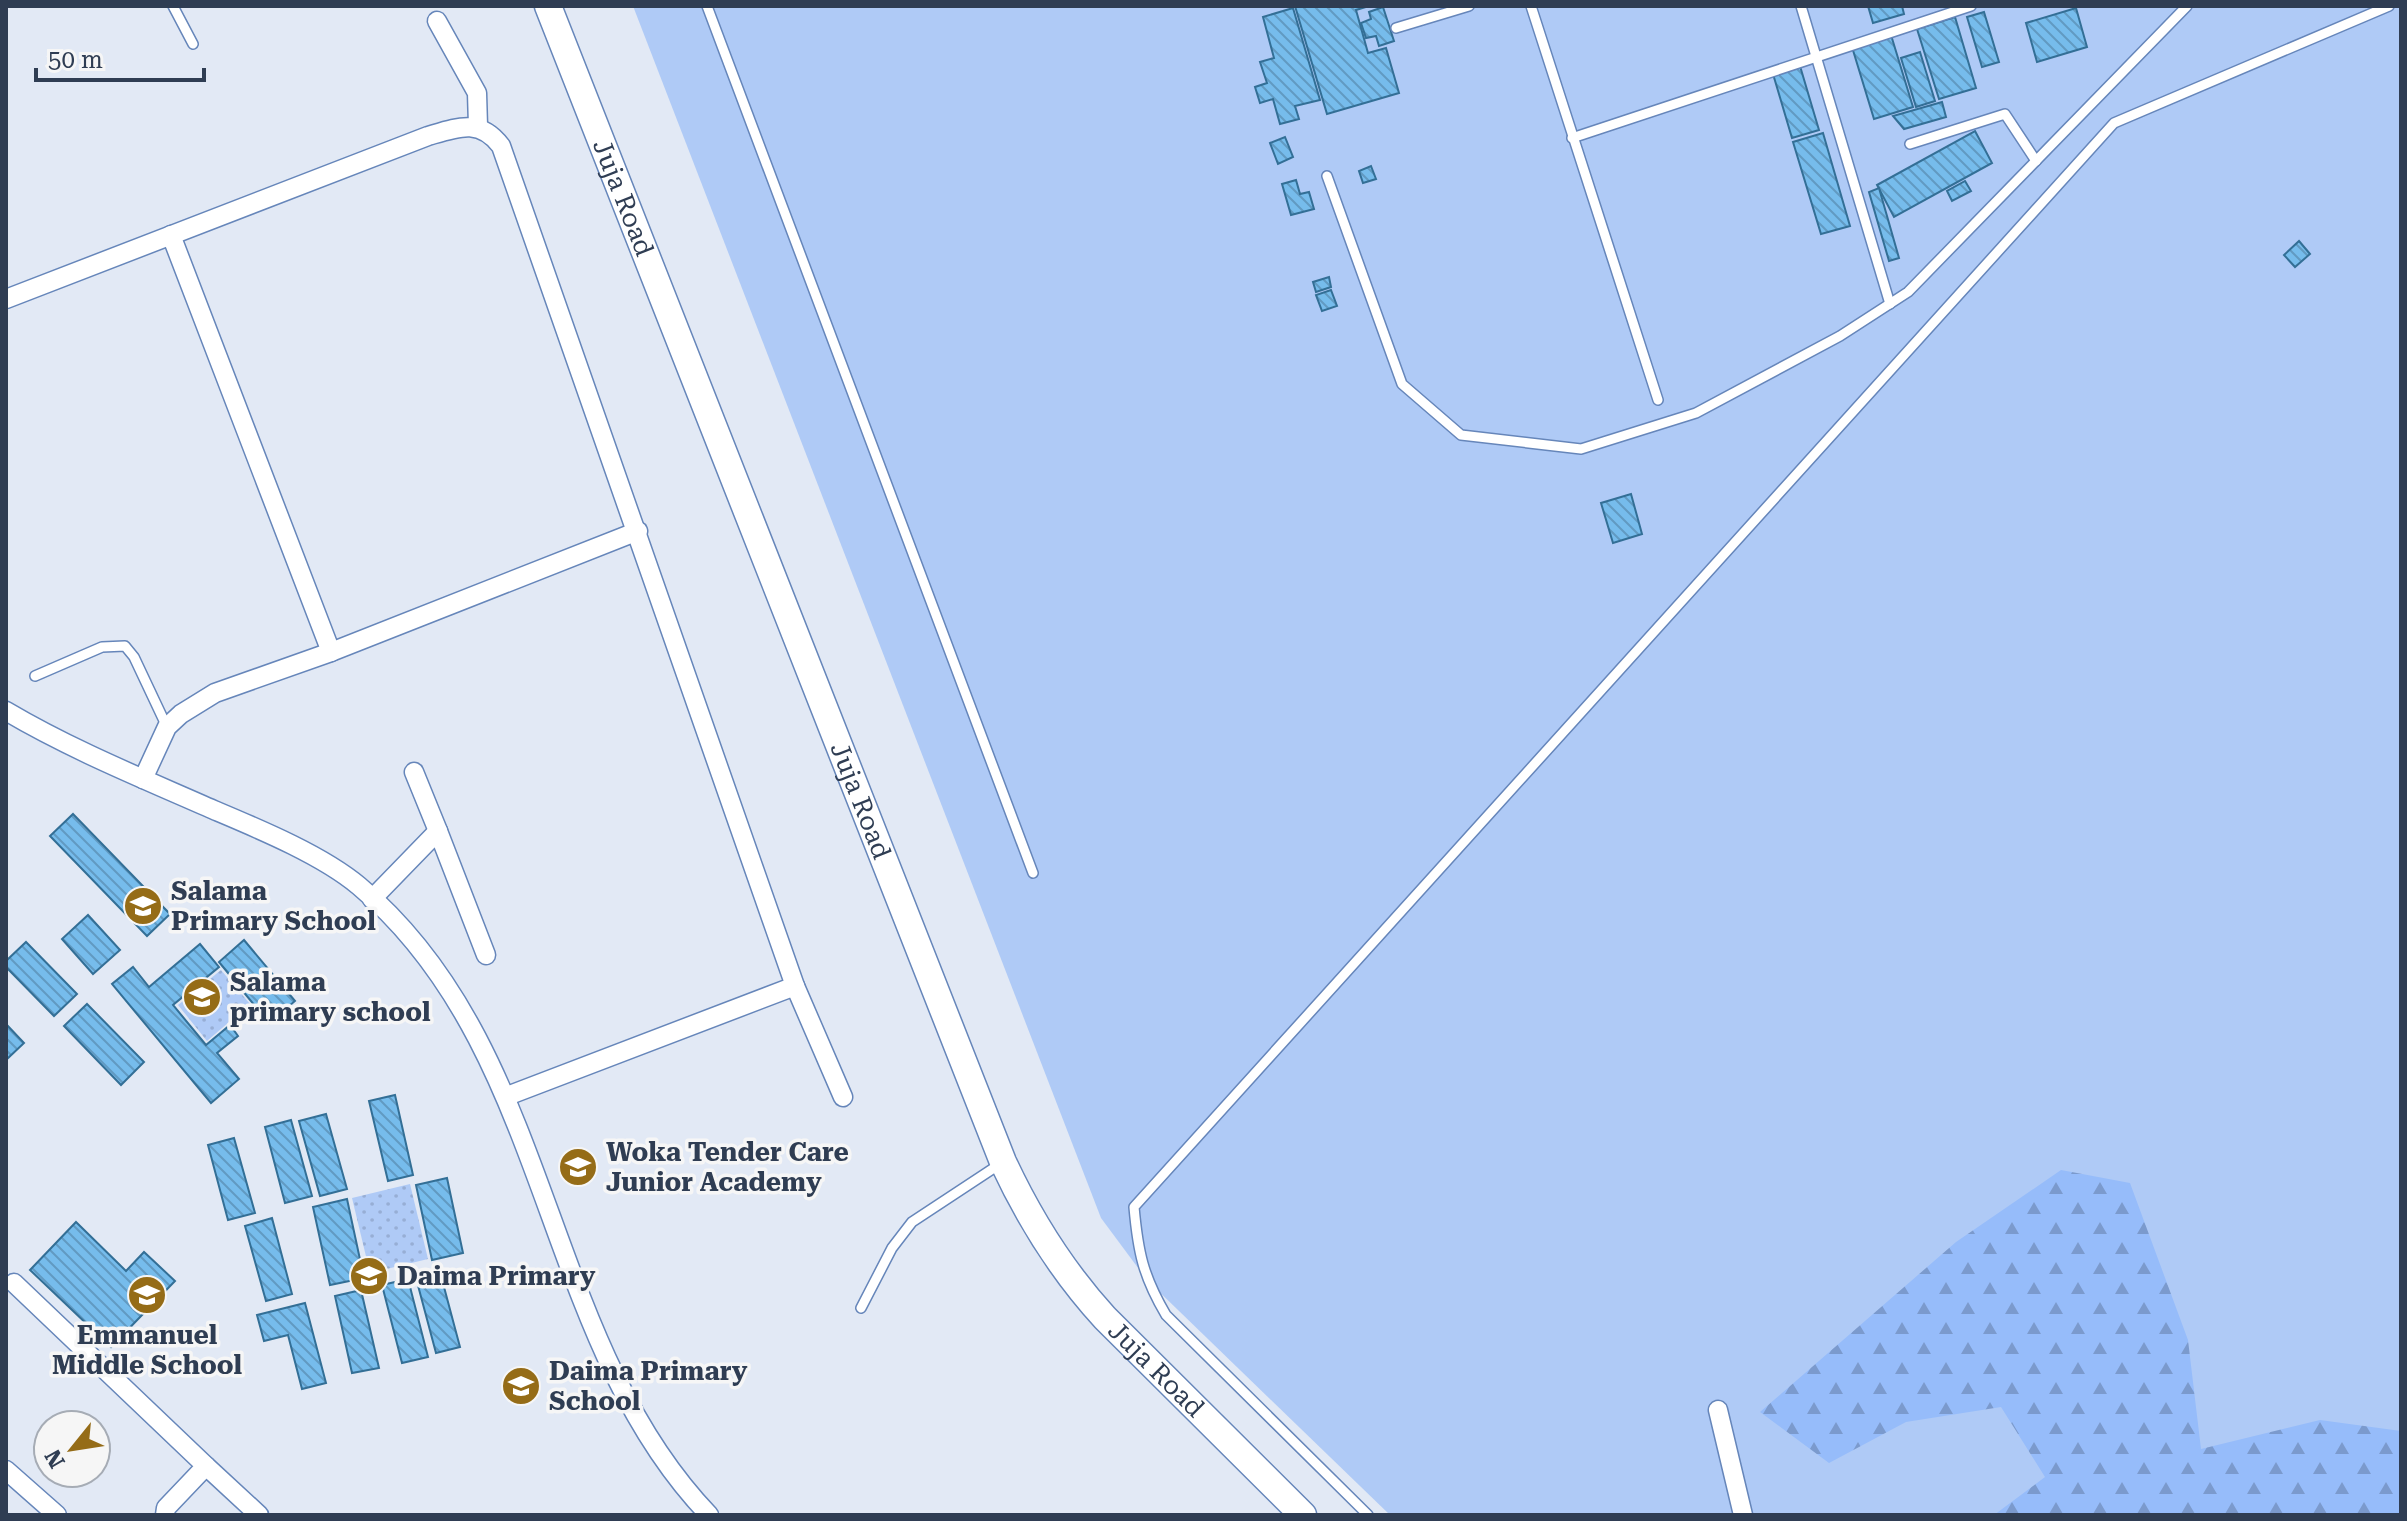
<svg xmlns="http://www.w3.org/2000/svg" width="2407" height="1521" font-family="'Roboto Serif',serif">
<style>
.grass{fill:#afcaf6}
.forest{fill:url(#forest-firs)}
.park{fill:url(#park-dots)}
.building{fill:url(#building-back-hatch);stroke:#336f96;stroke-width:2}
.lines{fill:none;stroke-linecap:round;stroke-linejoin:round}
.service-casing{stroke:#6686ba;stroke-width:12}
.minor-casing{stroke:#6686ba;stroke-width:21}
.secondary-casing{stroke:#6686ba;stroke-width:29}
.service{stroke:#fff;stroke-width:9}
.minor{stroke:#fff;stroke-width:18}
.secondary{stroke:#fff;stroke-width:26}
.labels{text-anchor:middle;stroke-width:7;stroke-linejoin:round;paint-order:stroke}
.street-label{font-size:26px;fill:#2f3d53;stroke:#f6f6f6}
.poi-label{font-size:26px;font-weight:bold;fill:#2f3d53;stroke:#f6f6f6;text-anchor:start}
</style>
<defs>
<pattern id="forest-firs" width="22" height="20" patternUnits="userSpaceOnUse" patternTransform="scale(2)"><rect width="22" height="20" fill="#96bcfa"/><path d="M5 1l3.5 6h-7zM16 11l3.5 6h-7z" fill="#7b9acd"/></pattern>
<pattern id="park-dots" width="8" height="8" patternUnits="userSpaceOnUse" patternTransform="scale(2)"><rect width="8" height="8" fill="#afcaf6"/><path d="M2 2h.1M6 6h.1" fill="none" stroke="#97aed5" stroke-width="1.8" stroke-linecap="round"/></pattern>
<pattern id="building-back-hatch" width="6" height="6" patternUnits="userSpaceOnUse" patternTransform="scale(2)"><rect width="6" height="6" fill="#76bcec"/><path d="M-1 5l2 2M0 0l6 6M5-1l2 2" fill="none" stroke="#619ac2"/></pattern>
</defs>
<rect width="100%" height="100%" fill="#e2e9f5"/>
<!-- grass -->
<polygon class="grass" points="633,6 2401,6 2401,1515 1390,1515 1147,1280 1101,1218"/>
<!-- forest -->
<polygon class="forest" points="2061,1170 2130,1183 2188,1340 2201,1449 2320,1420 2401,1431 2401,1515 1994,1515 2045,1477 2001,1407 1906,1422 1829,1463 1760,1412 1956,1242"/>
<!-- park -->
<g class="park">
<polygon points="221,970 250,1004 207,1041 178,1005"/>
<polygon points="410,1184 428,1259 370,1273 352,1198"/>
</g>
<!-- building -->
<g class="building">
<polygon points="1295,6 1369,6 1356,10 1368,53 1386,48 1399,93 1327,114"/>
<polygon points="1868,6 1902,6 1904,14 1873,23"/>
<polygon points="1383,7 1394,41 1379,46 1376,36 1366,38 1361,23 1371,19 1369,12"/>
<polygon points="1293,8 1320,100 1295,106 1299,119 1280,124 1273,99 1260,103 1255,87 1267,83 1260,62 1274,58 1263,17"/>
<polygon points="2076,8 2087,47 2037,62 2026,23"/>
<polygon points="1984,12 1999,62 1982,67 1967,17"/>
<polygon points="1955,17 1976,88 1939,99 1917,29"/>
<polygon points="1891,35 1913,107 1874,119 1852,47"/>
<polygon points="1920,52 1935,101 1916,107 1901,58"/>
<polygon points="1800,66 1819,130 1792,138 1773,74"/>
<polygon points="1942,102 1946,117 1904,129 1893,116"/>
<polygon points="1975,131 1992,163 1894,217 1877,185"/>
<polygon points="1823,133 1850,226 1821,234 1793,142"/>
<polygon points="1285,137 1293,157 1278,164 1270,143"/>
<polygon points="1371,166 1376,179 1363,183 1359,171"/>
<polygon points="1296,180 1300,194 1309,192 1314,209 1291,215 1282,184"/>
<polygon points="1965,181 1971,191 1952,201 1947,191"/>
<polygon points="1879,188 1899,258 1889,261 1869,192"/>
<polygon points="2299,241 2310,254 2295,267 2284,255"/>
<polygon points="1329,277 1331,287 1316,292 1313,282"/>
<polygon points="1331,290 1337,306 1322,311 1316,295"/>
<polygon points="1631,494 1642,534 1613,543 1601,503"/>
<polygon points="73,814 170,914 147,936 50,836"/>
<polygon points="88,915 120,950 93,974 62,939"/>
<polygon points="244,940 295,1001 269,1023 219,962"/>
<polygon points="26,942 77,994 54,1016 6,967 6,961"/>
<polygon points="200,944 219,967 173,1005 206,1045 230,1025 238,1036 217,1053 239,1079 211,1103 112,984 133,967 149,987"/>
<polygon points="87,1004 144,1062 121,1085 64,1026"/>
<polygon points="6,1024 24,1043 7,1059 6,1058"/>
<polygon points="395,1095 413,1175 388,1181 369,1101"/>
<polygon points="326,1114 347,1189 320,1196 299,1121"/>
<polygon points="291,1120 312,1196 285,1203 265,1127"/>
<polygon points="234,1138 255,1213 228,1220 208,1145"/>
<polygon points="447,1178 463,1253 432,1260 416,1185"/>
<polygon points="347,1199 364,1278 330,1285 313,1207"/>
<polygon points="272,1218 292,1294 266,1301 245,1226"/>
<polygon points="76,1222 126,1271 144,1252 175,1281 111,1347 30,1270"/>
<polygon points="440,1272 460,1347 436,1353 416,1278"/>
<polygon points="408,1279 428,1357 402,1363 382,1285"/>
<polygon points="361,1290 379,1368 352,1373 335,1296"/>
<polygon points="305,1303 326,1383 302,1389 288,1335 264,1341 257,1315"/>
</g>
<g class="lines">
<!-- service casing -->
<g class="service-casing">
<g id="service">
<polyline points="173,6 193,44"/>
<polyline points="707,6 1033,873"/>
<polyline points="1531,6 1658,400"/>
<polyline points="1801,6 1890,304"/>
<polyline points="1396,28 1469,6"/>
<polyline points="1572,138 1971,6"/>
<polyline points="1910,144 2005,114 2036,161"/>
<polyline points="1327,176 1402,384 1461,435 1581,449 1696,413 1840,336 1908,292 2187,6"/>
<polyline points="35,676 102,647 125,646 134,657 167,727"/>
<polyline points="861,1308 892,1248 912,1222 1000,1164"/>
<path d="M1368,1515l-202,-200c-23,-39 -28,-63 -32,-108l980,-1084 275,-117"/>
</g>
</g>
<!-- minor casing -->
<g class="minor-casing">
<g id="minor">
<polyline points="437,21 477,93 478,126"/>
<polyline points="171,235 331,652"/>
<path d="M6,299l422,-163c30,-9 52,-18 73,10l294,840 -288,110"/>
<path d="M6,711c66,39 138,68 208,99 45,19 108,45 145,76 195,164 180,452 350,629"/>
<polyline points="414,772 438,831"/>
<polyline points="143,779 167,727 181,714 215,693 331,652 638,531"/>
<polyline points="372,899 438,831 486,955"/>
<polyline points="795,986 843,1097"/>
<polyline points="14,1283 206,1466 166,1508 165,1515"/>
<polyline points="1718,1410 1743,1515"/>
<polyline points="206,1466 259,1515"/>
<polyline points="6,1470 57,1515"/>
</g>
</g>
<!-- secondary casing -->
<g class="secondary-casing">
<g id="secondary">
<path id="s1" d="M548,6l455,1156c27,58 58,108 102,156l198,197"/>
</g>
</g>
<!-- service -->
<use href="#service" class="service"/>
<!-- minor -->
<use href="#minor" class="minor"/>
<!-- secondary -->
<use href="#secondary" class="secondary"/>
</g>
<!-- icons -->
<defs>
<g id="school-disc" transform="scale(2)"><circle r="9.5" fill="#956c17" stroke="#f6f6f6"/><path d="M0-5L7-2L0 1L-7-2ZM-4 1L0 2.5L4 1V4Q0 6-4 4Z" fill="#fff"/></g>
</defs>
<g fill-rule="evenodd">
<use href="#school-disc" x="143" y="906"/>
<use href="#school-disc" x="202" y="997"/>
<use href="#school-disc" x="578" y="1167"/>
<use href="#school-disc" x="369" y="1276"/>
<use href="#school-disc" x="147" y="1295"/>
<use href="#school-disc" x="521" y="1386"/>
</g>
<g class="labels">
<!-- street labels -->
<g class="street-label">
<text dy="9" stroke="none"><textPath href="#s1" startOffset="206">Juja Road</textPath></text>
<text dy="9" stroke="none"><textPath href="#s1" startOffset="854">Juja Road</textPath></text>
<text dy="9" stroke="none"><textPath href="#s1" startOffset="1502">Juja Road</textPath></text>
</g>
<!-- poi labels -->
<g class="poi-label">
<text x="171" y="900">Salama<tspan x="171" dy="30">Primary School</tspan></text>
<text x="230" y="991">Salama<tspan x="230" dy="30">primary school</tspan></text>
<text x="606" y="1161">Woka Tender Care<tspan x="606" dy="30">Junior Academy</tspan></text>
<text x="397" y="1285">Daima Primary</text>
<text x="147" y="1344" text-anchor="middle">Emmanuel<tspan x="147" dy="30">Middle School</tspan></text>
<text x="549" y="1380">Daima Primary<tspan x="549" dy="30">School</tspan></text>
</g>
</g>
<!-- border -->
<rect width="2407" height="1521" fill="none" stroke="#2f3d53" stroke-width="16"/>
<!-- north arrow -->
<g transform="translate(72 1449) rotate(240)"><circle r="38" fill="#f6f6f6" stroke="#a6acb5" stroke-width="2"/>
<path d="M0-6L14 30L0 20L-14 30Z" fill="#956c17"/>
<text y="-12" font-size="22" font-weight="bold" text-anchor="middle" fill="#2f3d53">N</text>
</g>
<!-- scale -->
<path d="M36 68v12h168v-12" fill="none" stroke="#2f3d53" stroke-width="4"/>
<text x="48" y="68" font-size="24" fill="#2f3d53" stroke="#f6f6f6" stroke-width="6" paint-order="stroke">50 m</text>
</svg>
